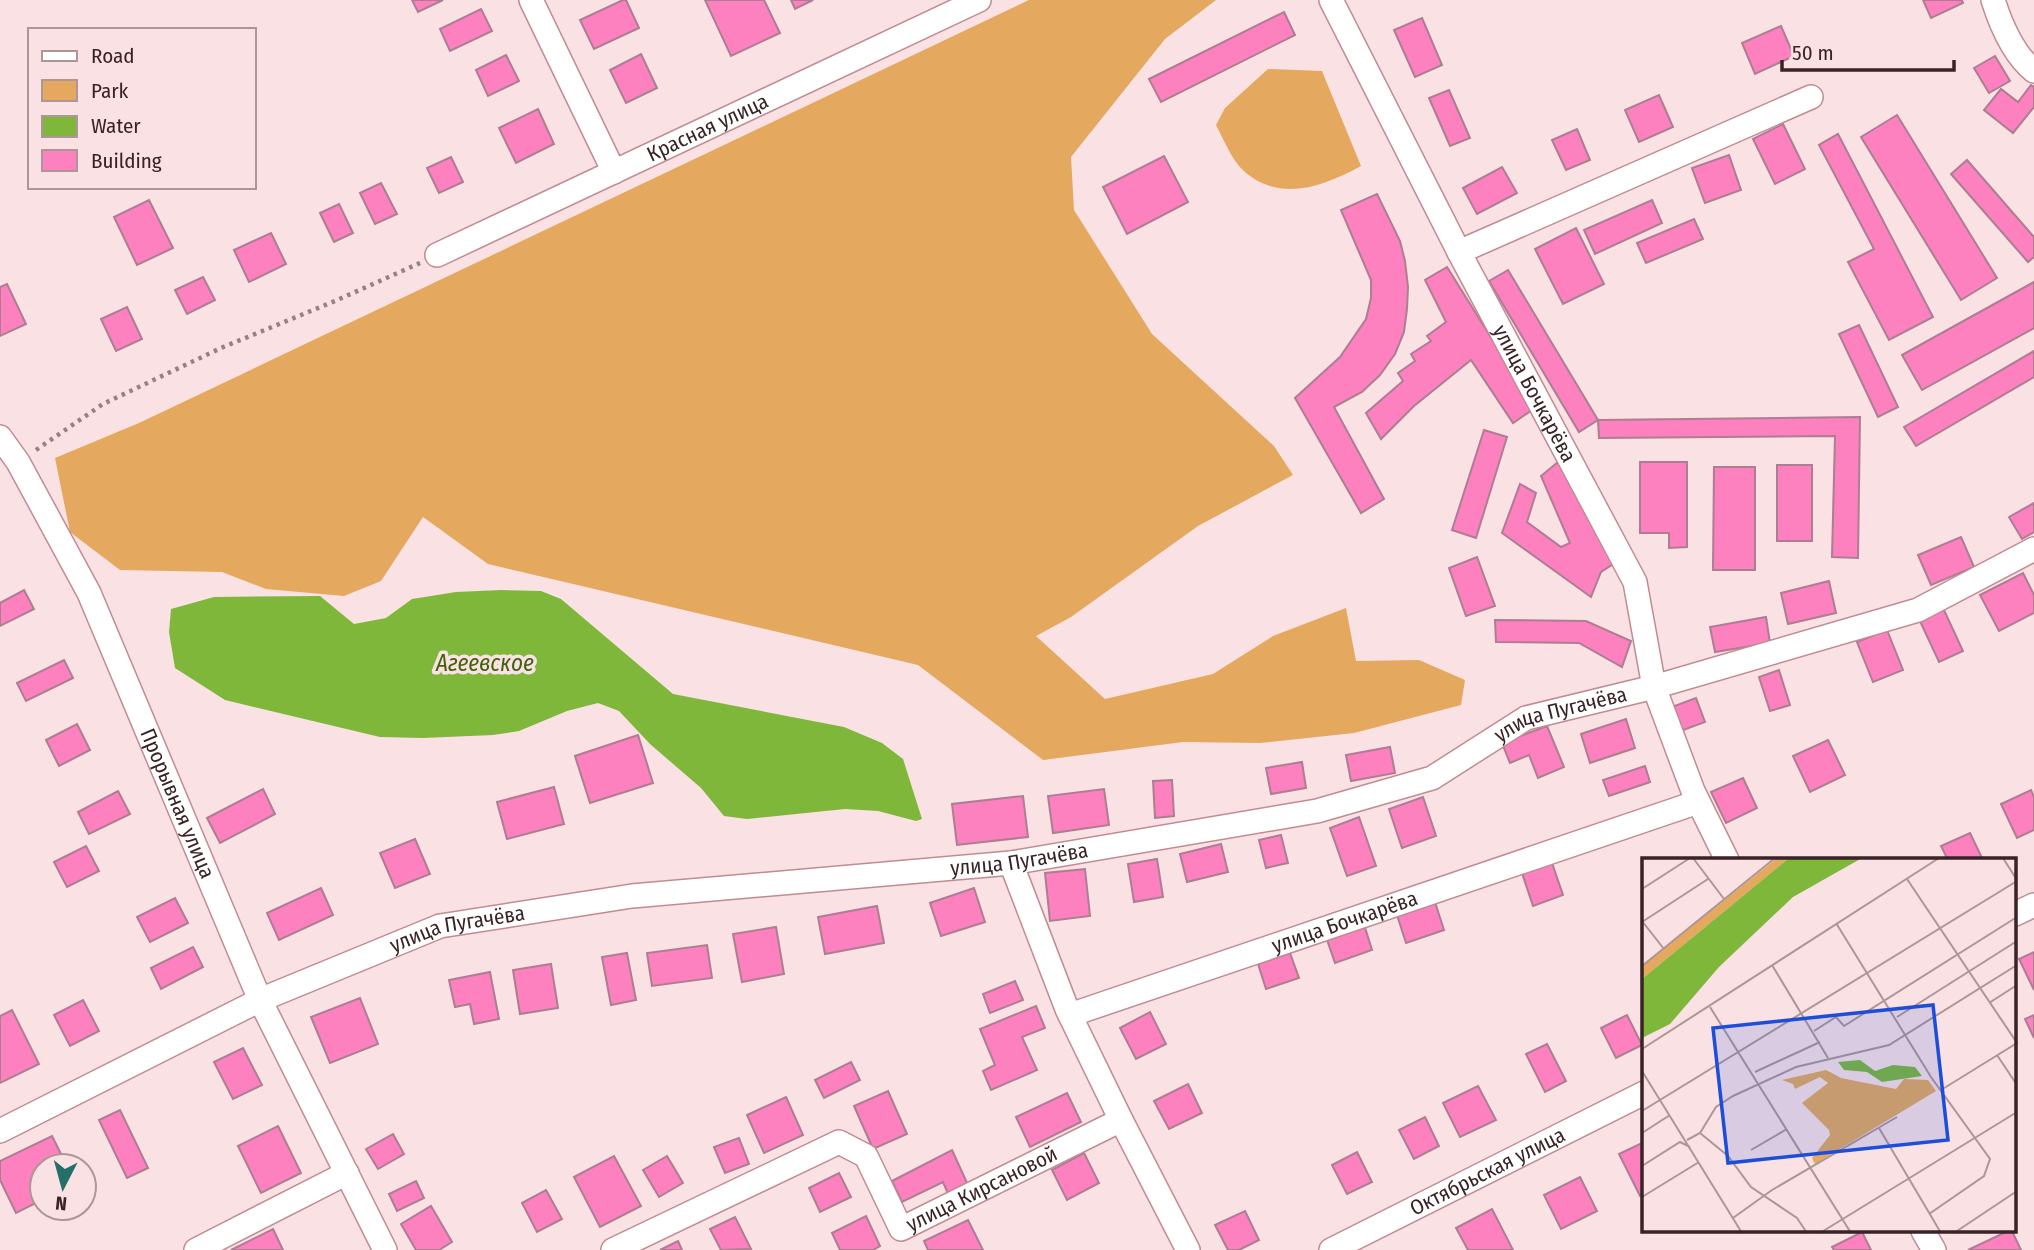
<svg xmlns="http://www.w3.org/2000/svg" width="2034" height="1250" font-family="'Fira Sans Condensed',sans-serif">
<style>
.green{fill:#e4a85e}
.water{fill:#7fb73a}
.building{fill:#fd81be;stroke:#ad7d92;stroke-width:2}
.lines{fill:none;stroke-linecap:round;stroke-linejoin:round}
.street-casing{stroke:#c28b92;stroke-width:26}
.path{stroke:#978083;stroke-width:4.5;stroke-dasharray:3.5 5;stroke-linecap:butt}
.street{stroke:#fff;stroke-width:23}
.labels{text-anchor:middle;stroke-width:7;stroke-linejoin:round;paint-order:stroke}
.street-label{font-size:21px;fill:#392326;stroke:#fae1e4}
.water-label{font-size:23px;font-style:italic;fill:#3f620b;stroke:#fae1e4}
.inset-road{fill:none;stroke:#ad9598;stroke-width:2}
.view{fill:#1d4ed8;fill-opacity:0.15;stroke:#1d4ed8;stroke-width:3.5}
.inset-edge{fill:none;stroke:#392326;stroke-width:3.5}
</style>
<rect width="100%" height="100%" fill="#fae1e4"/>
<!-- green -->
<g class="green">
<polygon points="1029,0 1216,0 1165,39 1071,157 1074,210 1152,334 1274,446 1293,475 1198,526 1071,617 1036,636 1105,699 1213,674 1273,636 1346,608 1356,661 1419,660 1465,680 1461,705 1354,733 1260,743 1183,742 1043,760 918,665 488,564 423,517 381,581 344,596 266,589 222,572 120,570 70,532 55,458 139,423"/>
<path d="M1268,69l54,2 39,95c-37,20 -80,37 -116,6 -13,-11 -21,-32 -29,-47l9,-17z"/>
</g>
<!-- water -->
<polygon class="water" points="501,590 541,591 561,599 673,694 844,727 882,743 903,759 922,819 916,821 878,811 845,809 747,819 724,816 701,788 650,744 619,711 598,703 567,711 519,731 493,735 423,738 380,737 225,700 175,668 169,632 171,609 214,597 320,596 354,624 386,618 412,599 456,592"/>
<!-- building -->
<g class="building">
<polygon points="412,0 443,0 418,12"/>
<polygon points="623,0 626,0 639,28 594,49 580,20"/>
<polygon points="705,0 764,0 780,33 731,56"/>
<polygon points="791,0 813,0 795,9"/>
<polygon points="1923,0 1962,0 1963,3 1931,18"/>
<polygon points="481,9 492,31 450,51 440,29"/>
<polygon points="1284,12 1295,35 1161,102 1149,79"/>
<polygon points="1422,18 1442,65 1415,77 1394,30"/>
<polygon points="1781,26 1794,56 1755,74 1742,43"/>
<polygon points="641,54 657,88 626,103 610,70"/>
<polygon points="506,55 519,81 488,96 476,70"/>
<polygon points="1995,56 2010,81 1989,93 1974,68"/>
<polygon points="2031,85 2034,87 2034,107 2013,133 1984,110 2001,89 2018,102"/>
<polygon points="1449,90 1470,138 1450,146 1429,98"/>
<polygon points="1659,95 1673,127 1639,142 1625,110"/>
<polygon points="538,109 554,144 516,163 499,128"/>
<polygon points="1897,115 1997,278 1961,300 1861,137"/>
<polygon points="1783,124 1805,169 1775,184 1753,139"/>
<polygon points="1577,129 1590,160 1566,170 1552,140"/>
<polygon points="1838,134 1933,317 1889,340 1848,262 1874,249 1819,145"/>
<polygon points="1729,155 1741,190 1705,203 1692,168"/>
<polygon points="1164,156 1188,202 1127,234 1103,187"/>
<polygon points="451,157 463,182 439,193 427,168"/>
<polygon points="1967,160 2034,237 2034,257 2028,262 1951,174"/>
<polygon points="1502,167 1517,193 1477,214 1463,188"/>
<polygon points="381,183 397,214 375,224 360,193"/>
<polygon points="1377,194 1400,241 1405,261 1408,287 1407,309 1404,332 1395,354 1380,375 1362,392 1334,407 1384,499 1361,513 1295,398 1340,357 1366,319 1371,298 1371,280 1341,210"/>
<polygon points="149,200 173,248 137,265 114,217"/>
<polygon points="1652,200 1662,223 1595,254 1584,230"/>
<polygon points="339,204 353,233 334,242 320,213"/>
<polygon points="1694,219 1703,239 1646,263 1637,243"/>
<polygon points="1576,228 1604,284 1563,304 1535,249"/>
<polygon points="271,233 286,264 249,282 234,250"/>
<polygon points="1447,267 1535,408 1513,423 1471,360 1414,406 1381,439 1366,413 1403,381 1398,373 1415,361 1411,354 1431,341 1427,336 1446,322 1425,280"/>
<polygon points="1508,270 1598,420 1579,432 1489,281"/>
<polygon points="203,277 215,300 187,314 175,290"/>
<polygon points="2034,282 2034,328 1922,390 1902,355"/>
<polygon points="7,284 26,324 0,336 0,287"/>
<polygon points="127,307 142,339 116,351 101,319"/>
<polygon points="1859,325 1898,407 1878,417 1839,334"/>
<polygon points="2034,351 2034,377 1916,446 1904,427"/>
<polygon points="1860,417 1858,558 1832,557 1835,436 1599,438 1598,420"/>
<polygon points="1484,430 1507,437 1476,538 1452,530"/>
<polygon points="1558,462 1615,563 1601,572 1591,597 1502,533 1520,484 1536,493 1527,522 1561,547 1570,543 1541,476"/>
<polygon points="1640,462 1687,462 1687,547 1669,548 1669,533 1640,533"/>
<rect x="1777" y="465" width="35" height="76"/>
<polygon points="1714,467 1755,467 1755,570 1713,570"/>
<polygon points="2034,503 2034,532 2022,539 2009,517"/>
<polygon points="1961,537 1974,567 1931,585 1918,555"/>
<polygon points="1477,557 1495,606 1466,616 1449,568"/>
<polygon points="2023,573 2034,595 2034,613 1999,631 1980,595"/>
<polygon points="1829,581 1836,613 1788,624 1781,593"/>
<polygon points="24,590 34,609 0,626 0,603"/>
<polygon points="1943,608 1963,651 1939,662 1919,619"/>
<polygon points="1766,617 1770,643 1715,652 1710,627"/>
<polygon points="1495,620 1586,621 1631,641 1622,667 1579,643 1496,642"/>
<polygon points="1887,630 1903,670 1873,682 1857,642"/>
<polygon points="64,660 73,678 26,701 17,683"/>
<polygon points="1779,670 1790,705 1770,711 1759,677"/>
<polygon points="1696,698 1705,722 1678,732 1669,708"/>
<polygon points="1626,719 1635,748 1590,763 1581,734"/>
<polygon points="77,724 90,750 59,766 46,740"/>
<polygon points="1547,726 1564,767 1538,778 1529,755 1510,763 1502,743"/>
<polygon points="638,735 653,783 590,803 575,756"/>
<polygon points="1828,740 1845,775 1810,792 1793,756"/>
<polygon points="1390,747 1395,773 1351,781 1346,755"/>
<polygon points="1302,762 1306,788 1271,794 1266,768"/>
<polygon points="1645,766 1650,782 1609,796 1603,780"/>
<polygon points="1743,778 1757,808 1726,823 1711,792"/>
<polygon points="1172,780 1174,816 1155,818 1153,781"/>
<polygon points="554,787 564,824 507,839 497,802"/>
<polygon points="263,789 275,814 220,843 207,818"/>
<polygon points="1104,789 1109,825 1053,833 1048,796"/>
<polygon points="2031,790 2034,797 2034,830 2017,838 2001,804"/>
<polygon points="118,791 130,814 89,834 78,812"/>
<polygon points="1023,796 1028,837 957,845 952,804"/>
<polygon points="1423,797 1436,836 1402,848 1389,809"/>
<polygon points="1359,817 1376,866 1347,876 1330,828"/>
<polygon points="1970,833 1983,860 1948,860 1941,846"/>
<polygon points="1281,835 1288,863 1266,868 1259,840"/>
<polygon points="415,839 430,874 395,888 380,853"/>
<polygon points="1221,844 1228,872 1187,882 1180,854"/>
<polygon points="86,846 99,871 67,887 54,862"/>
<polygon points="1157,859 1163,897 1134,902 1128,864"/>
<polygon points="1551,860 1563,895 1533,906 1521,870"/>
<polygon points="1085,869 1090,916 1050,921 1045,873"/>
<polygon points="321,888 333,915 279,940 267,913"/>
<polygon points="974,888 985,922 941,936 930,903"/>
<polygon points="175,898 188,923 150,942 137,917"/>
<polygon points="1434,899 1444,930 1406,943 1396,912"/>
<polygon points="877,906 884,943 825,954 818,917"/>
<polygon points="1363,921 1372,950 1335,963 1325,934"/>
<polygon points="776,927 784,974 742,982 733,934"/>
<polygon points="707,945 712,978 652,986 647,953"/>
<polygon points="193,947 203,967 161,989 151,968"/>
<polygon points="2034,952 2034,990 2019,959"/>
<polygon points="627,953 636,1000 611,1005 602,957"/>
<polygon points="1290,953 1299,978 1266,989 1258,964"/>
<polygon points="551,964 558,1008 520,1014 513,970"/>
<polygon points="490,972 499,1019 474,1024 470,1004 455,1007 449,980"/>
<polygon points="1015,981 1023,1000 990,1013 983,994"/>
<polygon points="360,998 378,1044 330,1063 311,1017"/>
<polygon points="83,1000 99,1031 70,1046 54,1015"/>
<polygon points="1036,1006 1045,1028 1022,1037 1037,1070 991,1090 983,1071 995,1065 980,1029"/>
<polygon points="12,1010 39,1064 0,1083 0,1016"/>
<polygon points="1150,1012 1166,1044 1136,1059 1120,1028"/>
<polygon points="1627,1015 1642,1045 1616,1058 1601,1028"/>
<polygon points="2034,1015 2034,1038 2025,1019"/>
<polygon points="1547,1044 1566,1081 1545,1092 1526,1054"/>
<polygon points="243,1048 262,1085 233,1099 214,1062"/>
<polygon points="851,1062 860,1080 824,1098 815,1080"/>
<polygon points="1188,1084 1202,1113 1169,1129 1154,1101"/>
<polygon points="1478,1086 1496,1120 1460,1137 1443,1103"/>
<polygon points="888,1091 907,1134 873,1149 854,1106"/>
<polygon points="1067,1093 1081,1122 1030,1147 1016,1117"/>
<polygon points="786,1097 803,1135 764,1153 747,1115"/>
<polygon points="120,1110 148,1168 127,1178 99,1120"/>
<polygon points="1425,1117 1439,1146 1414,1159 1399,1130"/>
<polygon points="278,1126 301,1173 261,1193 238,1146"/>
<polygon points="393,1134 404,1154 378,1169 366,1149"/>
<polygon points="52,1136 67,1166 42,1166 42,1200 16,1213 0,1180 0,1161"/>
<polygon points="739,1138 749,1164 725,1173 714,1147"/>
<polygon points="1644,1142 1644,1194 1640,1196 1619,1154"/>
<polygon points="952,1150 968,1185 948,1194 943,1182 902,1202 892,1181"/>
<polygon points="1357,1152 1372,1182 1347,1194 1332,1165"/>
<polygon points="1084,1153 1099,1183 1067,1200 1052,1170"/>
<polygon points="614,1156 641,1206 600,1227 574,1177"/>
<polygon points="667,1156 683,1183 659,1197 643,1170"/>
<polygon points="839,1173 851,1197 820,1212 809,1188"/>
<polygon points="1580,1177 1597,1211 1561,1229 1544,1195"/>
<polygon points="416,1181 424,1198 397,1211 389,1194"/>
<polygon points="546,1190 562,1219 537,1232 522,1203"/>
<polygon points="431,1206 452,1242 439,1250 416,1250 401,1224"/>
<polygon points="1492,1209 1513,1250 1468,1250 1456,1228"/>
<polygon points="1245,1211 1259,1240 1239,1250 1228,1250 1215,1225"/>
<polygon points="866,1216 880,1246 873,1250 840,1250 832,1233"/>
<polygon points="735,1217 751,1249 721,1250 710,1229"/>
<polygon points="968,1220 983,1250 928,1250 924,1241"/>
<polygon points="273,1229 283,1250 231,1250"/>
<polygon points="2008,1231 2012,1231 2021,1250 1968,1250"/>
<polygon points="1862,1232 1871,1250 1834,1250 1832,1247"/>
<polygon points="678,1241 682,1250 660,1250"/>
</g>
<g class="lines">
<!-- street casing -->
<g class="street-casing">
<g id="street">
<polyline points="531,0 614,172"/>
<path id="s1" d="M1331,0l128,252 176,330 19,105 39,104 34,69"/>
<path d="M1993,0c8,25 21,55 41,71"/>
<polyline points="1459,252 1811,97"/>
<path id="s2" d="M437,255l542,-255"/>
<path id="s3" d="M0,437l18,25 71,131 171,407 125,250"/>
<polyline points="1011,863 1067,1009 1121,1120 1188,1250"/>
<polyline points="2015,914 2034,905"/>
<path id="s4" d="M1070,1015l628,-213"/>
<path id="s5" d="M0,1131l260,-131 180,-74 192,-30 379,-33 306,-52 115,-33 94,-60 128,-31 264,-77 116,-61"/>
<polyline points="1923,1231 1934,1250"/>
<polyline points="196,1250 347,1173"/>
<path id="s6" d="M613,1250l226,-108 27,14 35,73 220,-109"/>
<path id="s7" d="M1331,1250l313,-157"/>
</g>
</g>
<!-- path -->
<polyline class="path" points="36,450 103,404 221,348 335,301 420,263"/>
<!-- street -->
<use href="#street" class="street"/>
</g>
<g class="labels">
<!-- street labels -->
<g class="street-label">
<text dy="7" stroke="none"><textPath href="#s2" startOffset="299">Красная улица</textPath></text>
<text dy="7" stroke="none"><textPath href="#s1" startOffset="443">улица Бочкарёва</textPath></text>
<text dy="7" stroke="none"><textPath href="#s5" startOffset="1636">улица Пугачёва</textPath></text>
<text dy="7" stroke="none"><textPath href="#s3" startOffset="408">Прорывная улица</textPath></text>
<text dy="7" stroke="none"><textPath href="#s5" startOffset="1069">улица Пугачёва</textPath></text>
<text dy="7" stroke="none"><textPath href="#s4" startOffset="290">улица Бочкарёва</textPath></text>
<text dy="7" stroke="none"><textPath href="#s5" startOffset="502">улица Пугачёва</textPath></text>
<text dy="7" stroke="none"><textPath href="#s7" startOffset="175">Октябрьская улица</textPath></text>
<text dy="7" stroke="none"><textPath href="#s6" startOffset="452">улица Кирсановой</textPath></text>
</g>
<!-- water labels -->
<g class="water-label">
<text x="485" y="671">Агеевское</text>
</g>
</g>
<!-- overview -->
<g transform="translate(1642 858)">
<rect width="374" height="374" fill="#fae1e4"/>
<path d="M135,0h12l-147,121v-13zM184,212l15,8 55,11 8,-10 24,1 8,11 -121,73 -3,-6 18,-23 -1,-5 -27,-27 26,-20 -8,-6 -25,12 -2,-5 -11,-4z" fill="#e4a85e"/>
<path d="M147,0h73l-69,39 -74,70 -49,57 -28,14v-59zM218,202l15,11 18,-6 22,2 7,9 -40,6 -15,-10 -23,-2 -6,-8z" fill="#7fb73a"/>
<path class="inset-road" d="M51,0l31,41M361,0l14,22M265,21l110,164 -76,47M0,31l48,-31M0,63l22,28M0,64l66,-43M194,65l95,154 59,82 -6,17 -55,38M130,107l56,93M0,108l133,-108M347,145l28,-18M68,149l141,226M255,159l120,-76M172,173l22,-14 8,9 173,-109M0,191l297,-191M355,197l20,30M0,213l100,162M113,214l65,-30M0,253l375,-230M237,270l62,105M0,275l28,-18M58,275l28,23 23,31 46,31 10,15M45,282l13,-7 16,-26 17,-11 63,-29 93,-22 128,-80M109,292l36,-21M0,308l38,-24 10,5M0,339l57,-35M91,360l39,-28 125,-73M178,375l197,-121M312,375l63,-42"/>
<path class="view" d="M291,147l15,135 -220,23 -15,-135z"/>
<rect width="374" height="374" class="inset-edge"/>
</g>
<!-- legend -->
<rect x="28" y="28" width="228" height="161" fill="#fae1e4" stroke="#ad9598" stroke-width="2"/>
<rect x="42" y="51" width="35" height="10" fill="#ffffff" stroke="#ad9598" stroke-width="2"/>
<text x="91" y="63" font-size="21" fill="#392326">Road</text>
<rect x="42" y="80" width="35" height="21" fill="#e4a85e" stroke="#ad9598" stroke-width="2"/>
<text x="91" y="98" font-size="21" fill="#392326">Park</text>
<rect x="42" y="116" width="35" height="21" fill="#7fb73a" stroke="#ad9598" stroke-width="2"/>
<text x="91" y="133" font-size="21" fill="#392326">Water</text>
<rect x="42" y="150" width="35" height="21" fill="#fd81be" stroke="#ad9598" stroke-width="2"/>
<text x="91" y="168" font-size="21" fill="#392326">Building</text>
<!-- north arrow -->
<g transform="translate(63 1187) rotate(186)"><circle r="33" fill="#fae1e4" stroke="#ad9598" stroke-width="2"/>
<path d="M0-5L12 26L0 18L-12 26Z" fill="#256f6b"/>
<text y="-10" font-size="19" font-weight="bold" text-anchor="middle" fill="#392326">N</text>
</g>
<!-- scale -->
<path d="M1782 60v10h172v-10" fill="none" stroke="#392326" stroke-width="3.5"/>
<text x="1792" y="60" font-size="21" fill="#392326" stroke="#fae1e4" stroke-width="5" paint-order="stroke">50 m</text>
</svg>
